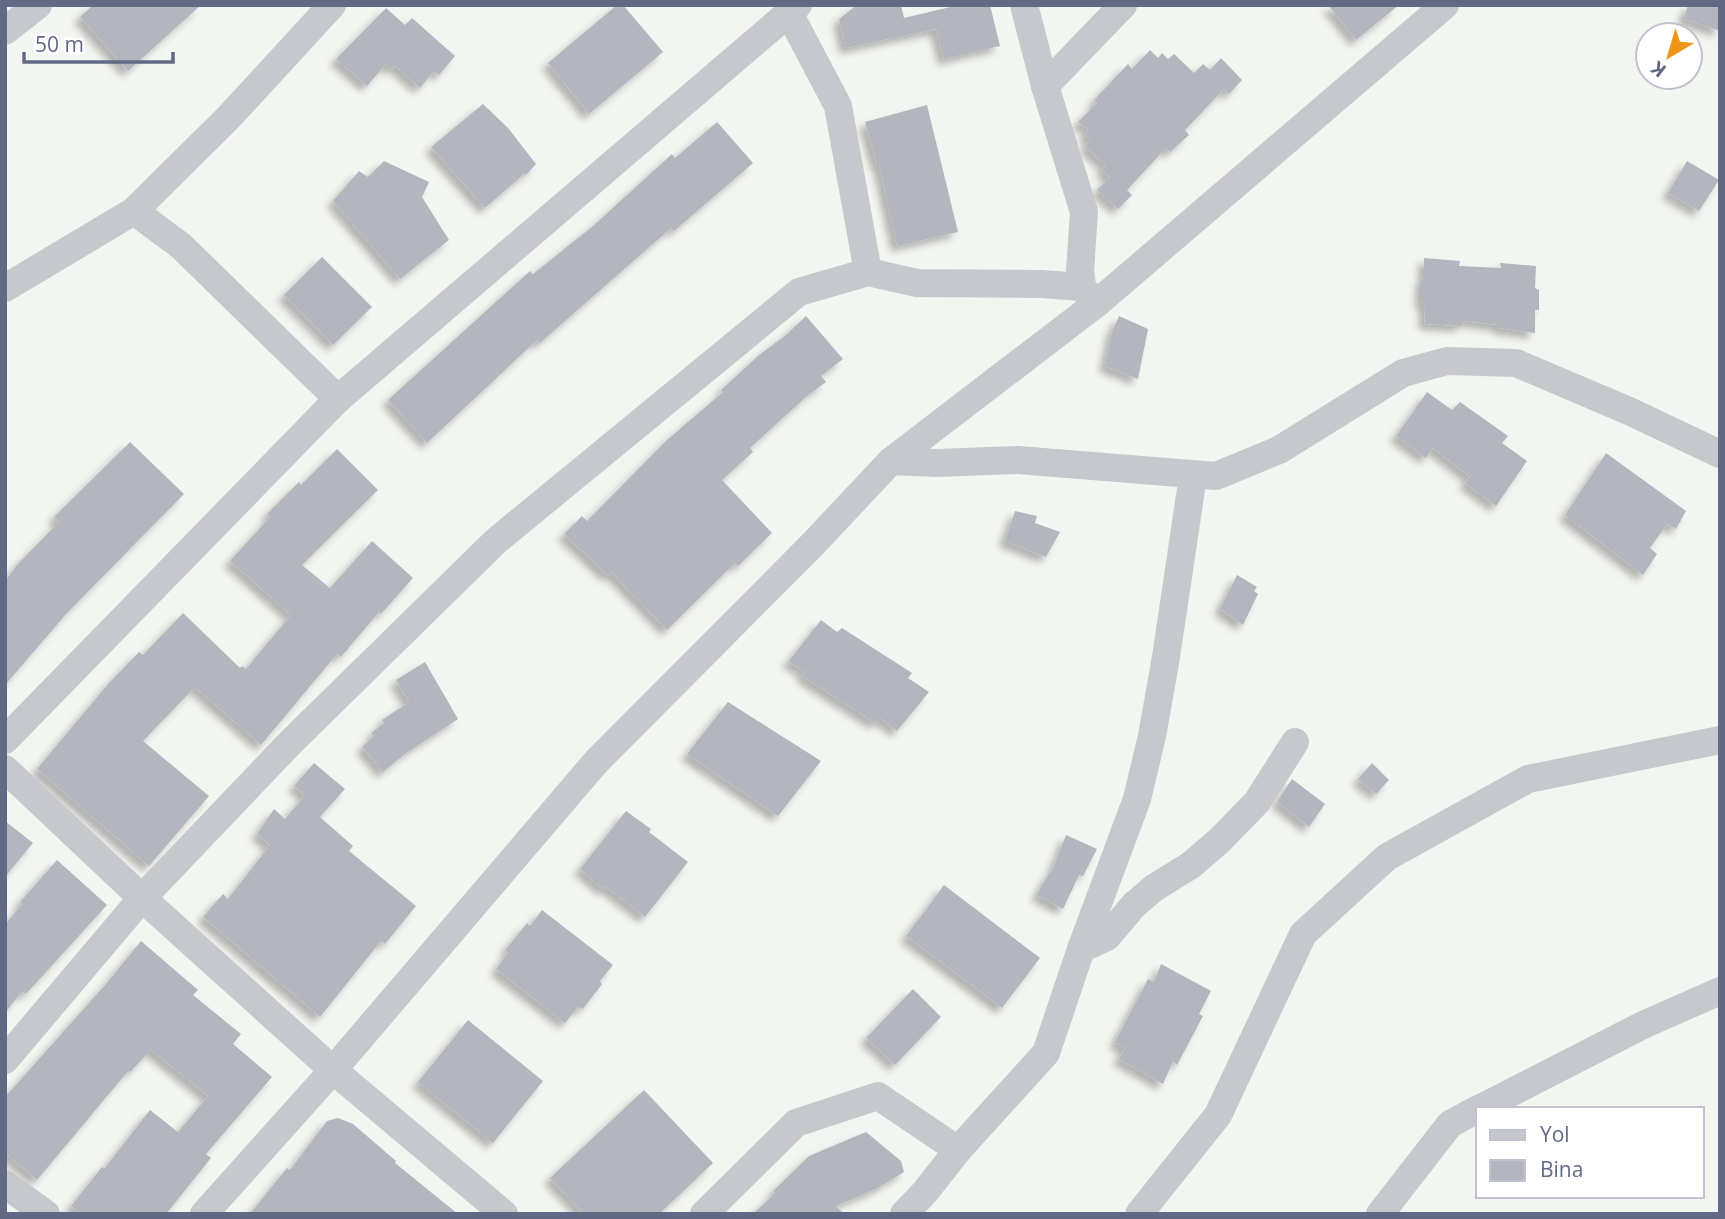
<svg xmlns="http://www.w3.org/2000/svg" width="1725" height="1219" font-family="'Open Sans',sans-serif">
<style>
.building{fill:#b3b6be;filter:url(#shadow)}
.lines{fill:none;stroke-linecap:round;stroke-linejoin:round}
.minor{stroke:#c7c8cd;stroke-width:28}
</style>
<defs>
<filter id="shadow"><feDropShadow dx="-6" dy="6" stdDeviation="3.5" flood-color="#0004"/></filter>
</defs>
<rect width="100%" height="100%" fill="#f3f5f1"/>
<!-- building -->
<g class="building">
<polygon points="93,5 201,5 128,71 80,17"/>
<polygon points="617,5 623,5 663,52 589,114 548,63"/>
<polygon points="857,5 901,5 904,18 959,5 990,5 1000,46 944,59 936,29 846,48 839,19"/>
<polygon points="1328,5 1399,5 1356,40"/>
<polygon points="1688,5 1720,5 1720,31 1684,19"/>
<polygon points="386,8 405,25 412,18 455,56 439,75 434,71 420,88 394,65 392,70 386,64 367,86 336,59"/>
<polygon points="1150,50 1158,58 1162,53 1168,59 1174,54 1194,73 1203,64 1210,70 1221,58 1242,80 1229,94 1224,89 1185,130 1189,135 1170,152 1166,148 1127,190 1132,195 1118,209 1097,190 1110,177 1101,170 1106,166 1085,146 1091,141 1085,135 1089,130 1078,122 1097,103 1094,100 1128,64 1132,69"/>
<polygon points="483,104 508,128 536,164 526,175 524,174 485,208 431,147"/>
<polygon points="927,105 958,232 897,246 879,164 877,164 865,122"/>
<polygon points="717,122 753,163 674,231 671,228 540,343 537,340 427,443 388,400 530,271 533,274 593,226 672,154 675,158"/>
<polygon points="384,161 429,182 422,197 449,240 400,279 333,201 359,171 368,177"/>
<polygon points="1687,161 1719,180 1699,211 1668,193"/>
<polygon points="322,257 372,307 333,345 284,295"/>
<polygon points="1424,258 1460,261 1459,266 1501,268 1500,263 1536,266 1535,288 1539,290 1539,310 1535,310 1535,333 1499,328 1499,325 1463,321 1462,326 1425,324 1424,303 1421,302 1421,280 1424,279"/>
<polygon points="806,316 843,359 821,376 826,382 807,396 750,448 753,452 722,480 772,533 738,566 735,563 667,630 611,572 608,576 564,534 582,516 587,521 667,440 723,392 721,390 759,355 786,335"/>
<polygon points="1119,316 1148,329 1138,379 1105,366 1112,332"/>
<polygon points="1427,392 1452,410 1460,402 1508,436 1502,443 1527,461 1496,506 1465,483 1470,477 1433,448 1426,458 1396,436"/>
<polygon points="130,442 184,494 67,613 5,685 5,581 17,565 59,522 54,517"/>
<polygon points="337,449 378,490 302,565 330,588 372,541 413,578 381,614 379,612 341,657 337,654 261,745 195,687 143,741 209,796 149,866 37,769 109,683 139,652 143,655 183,613 240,668 242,666 246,669 291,615 230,561 270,517 267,514 299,482 301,485"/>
<polygon points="1606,453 1686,511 1676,529 1667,524 1650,548 1657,554 1643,575 1565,515"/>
<polygon points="1015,511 1037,516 1035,523 1060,532 1046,557 1005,541"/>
<polygon points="1237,575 1257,587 1254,591 1258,594 1243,625 1220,609"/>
<polygon points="821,620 837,632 842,628 912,673 908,678 929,692 897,731 880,718 875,723 802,676 805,671 788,662"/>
<polygon points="425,662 458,719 406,753 383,772 362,747 374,736 371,733 384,723 382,720 409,702 396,680"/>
<polygon points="728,702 821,761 778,816 687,754"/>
<polygon points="314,763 345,789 320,817 353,846 349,851 416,906 385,944 381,941 320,1017 203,917 223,894 228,899 270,845 257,834 274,809 285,819 305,795 294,786"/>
<polygon points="1372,763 1389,780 1376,794 1358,779"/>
<polygon points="1292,779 1325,804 1309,827 1277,802"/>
<polygon points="626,811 651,829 649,832 688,862 645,917 605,886 604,890 580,869"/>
<polygon points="5,821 33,843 5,877"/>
<polygon points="1066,835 1097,849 1083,876 1079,875 1063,909 1037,895 1049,873 1051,873"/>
<polygon points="57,860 107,905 26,994 22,991 5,1013 5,924 22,905 20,902"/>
<polygon points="944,885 1040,958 1002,1008 906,936"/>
<polygon points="542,910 613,965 600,981 602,984 583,1009 578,1007 565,1023 496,969 508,953 506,949 527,923 530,926"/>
<polygon points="141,941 198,990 193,995 241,1034 233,1044 272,1077 206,1154 211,1158 166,1214 81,1214 71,1206 102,1167 104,1169 150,1110 178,1132 208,1096 151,1050 130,1072 128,1071 37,1180 5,1153 5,1097 106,984"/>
<polygon points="1161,964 1211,991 1199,1014 1203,1016 1177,1065 1173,1061 1163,1084 1119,1059 1125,1048 1115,1042 1148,979 1154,982"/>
<polygon points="913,989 941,1017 895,1065 866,1038"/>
<polygon points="468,1020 543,1081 493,1143 418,1082"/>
<polygon points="644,1090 713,1163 659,1214 584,1214 550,1178"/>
<polygon points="338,1118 353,1124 396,1161 395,1163 458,1214 250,1214 287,1168 290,1170 327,1121"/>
<polygon points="866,1132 901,1161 904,1172 878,1188 836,1206 844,1214 753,1214 775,1193 773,1191 809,1156"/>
</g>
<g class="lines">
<!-- minor -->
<g class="minor">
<polyline points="1024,5 1045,86 1084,212 1080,271 1082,287"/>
<polyline points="789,13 838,106 868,272"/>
<polyline points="5,31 38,5"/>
<polyline points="1045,86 1123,5"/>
<polyline points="134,211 181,246 338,399"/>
<polyline points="5,288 134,211 228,118 332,5"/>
<polyline points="891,461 936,463 1018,460 1216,476 1279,450 1403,373 1447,361 1516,363 1629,411 1720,454"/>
<polyline points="5,740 338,399 798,5"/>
<polyline points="5,769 142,898 333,1070 504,1214"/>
<polyline points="1081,949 1107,937 1134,905 1154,888 1191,865 1219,841 1257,802 1295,742"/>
<polyline points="5,1060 142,898 290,743 496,541 799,292 868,272 917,283 1041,284 1082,287 1096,304"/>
<polyline points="1479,1109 1643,1025 1720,991"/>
<polyline points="5,1184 46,1214"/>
<polyline points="204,1214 333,1070 596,762 813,544 891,461 1096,304 1445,5"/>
<polyline points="704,1214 796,1123 878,1096 958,1150 1046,1053 1081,949 1137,799 1152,736 1166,657 1193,476"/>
<polyline points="904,1214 925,1192 958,1150"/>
<polyline points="1139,1214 1218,1115 1303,934 1387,857 1528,779 1720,740"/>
<polyline points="1380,1214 1450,1124 1478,1109"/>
</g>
</g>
<!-- border -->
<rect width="1725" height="1219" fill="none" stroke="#626984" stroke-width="14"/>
<!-- legend -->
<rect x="1476" y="1107" width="228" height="91" fill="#ffffff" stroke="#c0c3ce" stroke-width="2"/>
<rect x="1490" y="1130" width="35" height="10" fill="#c7c8cd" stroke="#c0c3ce" stroke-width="2"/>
<text x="1540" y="1142" font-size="21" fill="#626984">Yol</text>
<rect x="1490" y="1160" width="35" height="21" fill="#b3b6be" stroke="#c0c3ce" stroke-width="2"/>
<text x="1540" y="1177" font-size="21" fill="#626984">Bina</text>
<!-- north arrow -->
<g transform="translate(1669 56) rotate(218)"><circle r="33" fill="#ffffff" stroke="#c0c3ce" stroke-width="2"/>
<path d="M0-5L12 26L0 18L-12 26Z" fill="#ed9618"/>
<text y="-10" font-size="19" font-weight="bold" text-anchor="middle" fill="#626984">K</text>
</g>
<!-- scale -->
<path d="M24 52v10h149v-10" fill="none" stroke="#626984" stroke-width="3.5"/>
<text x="35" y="52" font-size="21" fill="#626984" stroke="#ffffff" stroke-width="5" paint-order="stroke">50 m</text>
</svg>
